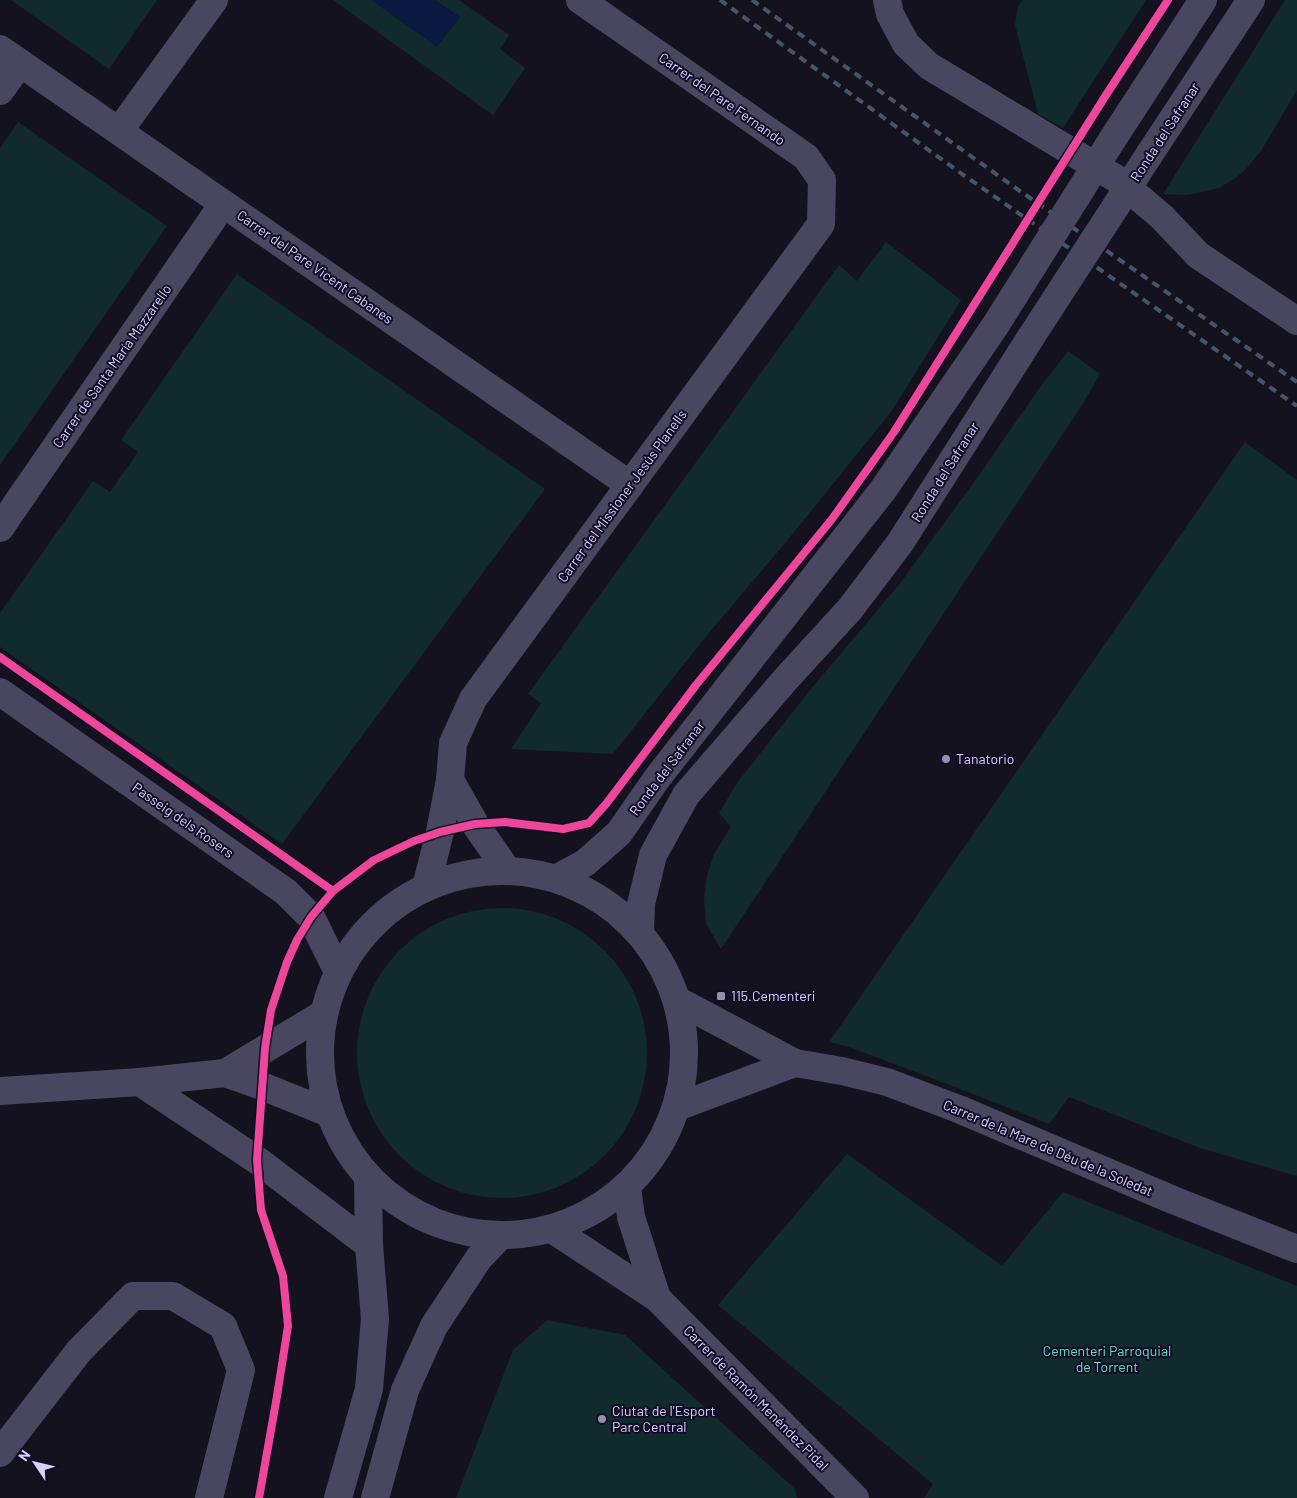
<svg xmlns="http://www.w3.org/2000/svg" width="1297" height="1498" font-family="Barlow,sans-serif">
<style>
.green{fill:#112a2d}
.water{fill:#091940}
.lines{fill:none;stroke-linecap:round;stroke-linejoin:round}
.minor{stroke:#494760;stroke-width:28}
.rail{stroke:#43566a;stroke-width:4;stroke-dasharray:8 6;stroke-linecap:butt}
.minor-bridge{stroke:#494760;stroke-width:28}
.cycleway-casing{stroke:#120d24;stroke-width:11}
.cycleway{stroke:#ed469a;stroke-width:8}
.poi-dot{fill:#948eb1;stroke:#120d24;stroke-width:2}
.labels{text-anchor:middle;stroke-width:4;stroke-linejoin:round;paint-order:stroke}
.street-label{font-size:14px;fill:#d8d1ff;stroke:#120d24}
.poi-label{font-size:14px;fill:#d8d1ff;stroke:#120d24;text-anchor:start}
.park-label{font-size:14px;fill:#57e4c8;stroke:#120d24}
</style>
<rect width="100%" height="100%" fill="#15121f"/>
<!-- green -->
<g class="green">
<polygon points="11,0 157,0 109,69"/>
<polygon points="333,0 459,0 509,35 500,49 525,68 493,115"/>
<polygon points="1023,0 1146,0 1063,128 1038,114 1015,25 1018,6"/>
<polygon points="1285,0 1297,0 1297,90 1261,151 1245,170 1237,177 1219,188 1188,195 1163,194"/>
<polygon points="18,122 167,226 0,465 0,148"/>
<polygon points="886,242 961,300 891,412 786,542 707,635 613,754 511,749 541,703 528,694 839,265 857,281"/>
<polygon points="237,274 545,489 282,844 0,647 0,613 93,481 110,492 138,452 121,440"/>
<polygon points="1068,351 1100,374 1082,405 721,949 706,924 704,899 707,875 715,852 731,827 719,813 737,783 810,690 898,586 977,478 1038,390"/>
<polygon points="1245,442 1297,480 1297,1176 1200,1148 1069,1097 1049,1124 950,1085 849,1047 829,1042"/>
<circle cx="502" cy="1053" r="145"/>
<polygon points="847,1154 1002,1266 1063,1192 1297,1286 1297,1498 924,1498 933,1484 718,1305"/>
<polygon points="547,1320 625,1335 795,1489 797,1498 456,1498 513,1350"/>
</g>
<!-- water -->
<polygon class="water" points="371,0 435,0 460,17 437,47"/>
<g class="lines">
<!-- minor -->
<g class="minor">
<polyline points="887,0 890,14 906,44 929,66 1117,179 1162,217 1198,255 1297,321"/>
<polyline points="0,49 630,485"/>
<polyline points="0,91 20,63"/>
<polyline points="119,131 214,0"/>
<polyline points="1112,140 1203,0"/>
<polyline points="1149,155 1251,0"/>
<polyline points="0,528 223,204"/>
<polyline points="0,692 286,892 311,917 338,972"/>
<polyline points="450,780 475,824 507,870"/>
<circle cx="502" cy="1053" r="182"/>
<polyline points="557,878 585,863 619,833 658,777 883,490 995,326"/>
<polyline points="426,887 440,832 450,780 453,743 473,699 821,224 822,180 806,157 580,0"/>
<polyline points="640,932 641,904 653,855 686,795 785,680 850,609 900,543 1031,337"/>
<polyline points="677,1000 795,1063 842,1071 887,1082 961,1110 1173,1200 1297,1249"/>
<polyline points="225,1073 323,1014"/>
<polyline points="140,1082 257,1160 369,1245"/>
<polyline points="0,1091 140,1082 225,1073 262,1086 329,1113"/>
<polyline points="677,1107 795,1063"/>
<polyline points="627,1187 631,1217 657,1298"/>
<polyline points="552,1229 657,1298 855,1498"/>
<polyline points="0,1453 79,1351 133,1296 173,1296 223,1326 241,1370 209,1498"/>
<polyline points="338,1498 369,1389 375,1319 369,1245 368,1179"/>
<polyline points="375,1498 405,1390 434,1326 479,1258 499,1237"/>
</g>
<!-- rail -->
<g class="rail">
<polyline points="720,0 962,174 1297,406"/>
<polyline points="752,0 1017,189 1297,382"/>
</g>
<!-- minor-bridge -->
<g class="minor-bridge">
<polyline points="995,326 1112,140"/>
<polyline points="1031,337 1149,155"/>
</g>
<!-- cycleway casing -->
<g class="cycleway-casing">
<g id="cycleway">
<polyline points="0,657 333,891"/>
<polyline points="259,1498 277,1396 288,1326 283,1276 261,1210 257,1160 265,1048 271,1010 287,962 297,940 311,917 333,891 374,860 414,841 440,832 475,824 505,822 563,829 589,823 606,804 696,685 832,519 894,432 1106,95 1168,0"/>
</g>
</g>
<!-- cycleway -->
<use href="#cycleway" class="cycleway"/>
</g>
<!-- markers -->
<g class="poi-dot">
<circle cx="946" cy="759" r="5"/>
<rect x="716" y="991" width="10" height="10" rx="2.5"/>
<circle cx="602" cy="1419" r="5"/>
</g>
<g class="labels">
<!-- street labels -->
<g class="street-label">
<text transform="translate(722 99) rotate(35)" y="5">Carrer del Pare Fernando</text>
<text transform="translate(1165 132) rotate(-57)" y="5">Ronda del Safranar</text>
<text transform="translate(315 267) rotate(35)" y="5">Carrer del Pare Vicent Cabanes</text>
<text transform="translate(112 366) rotate(-55)" y="5">Carrer de Santa María Mazzarello</text>
<text transform="translate(945 472) rotate(-58)" y="5">Ronda del Safranar</text>
<text transform="translate(622 496) rotate(-54)" y="5">Carrer del Missioner Jesús Planells</text>
<text transform="translate(667 768) rotate(-53)" y="5">Ronda del Safranar</text>
<text transform="translate(183 820) rotate(35)" y="5">Passeig dels Rosers</text>
<text transform="translate(1048 1148) rotate(23)" y="5">Carrer de la Mare de Déu de la Soledat</text>
<text transform="translate(756 1398) rotate(45)" y="5">Carrer de Ramón Menéndez Pidal</text>
</g>
<!-- poi labels -->
<g class="poi-label">
<text x="956" y="764">Tanatorio</text>
<text x="731" y="1001">115.Cementeri</text>
<text x="612" y="1416">Ciutat de l'Esport<tspan x="612" dy="16">Parc Central</tspan></text>
</g>
<!-- park labels -->
<g class="park-label">
<text x="1107" y="1356">Cementeri Parroquial<tspan x="1107" dy="16">de Torrent</tspan></text>
</g>
</g>
<!-- north arrow -->
<g transform="translate(35 1463) rotate(305)" stroke="#120d24" stroke-width="4" paint-order="stroke">
<path d="M0-4L9 19L0 12L-9 19Z" fill="#d8d1ff"/>
<text y="-8" font-size="14" font-weight="bold" text-anchor="middle" fill="#d8d1ff">N</text>
</g>
</svg>
